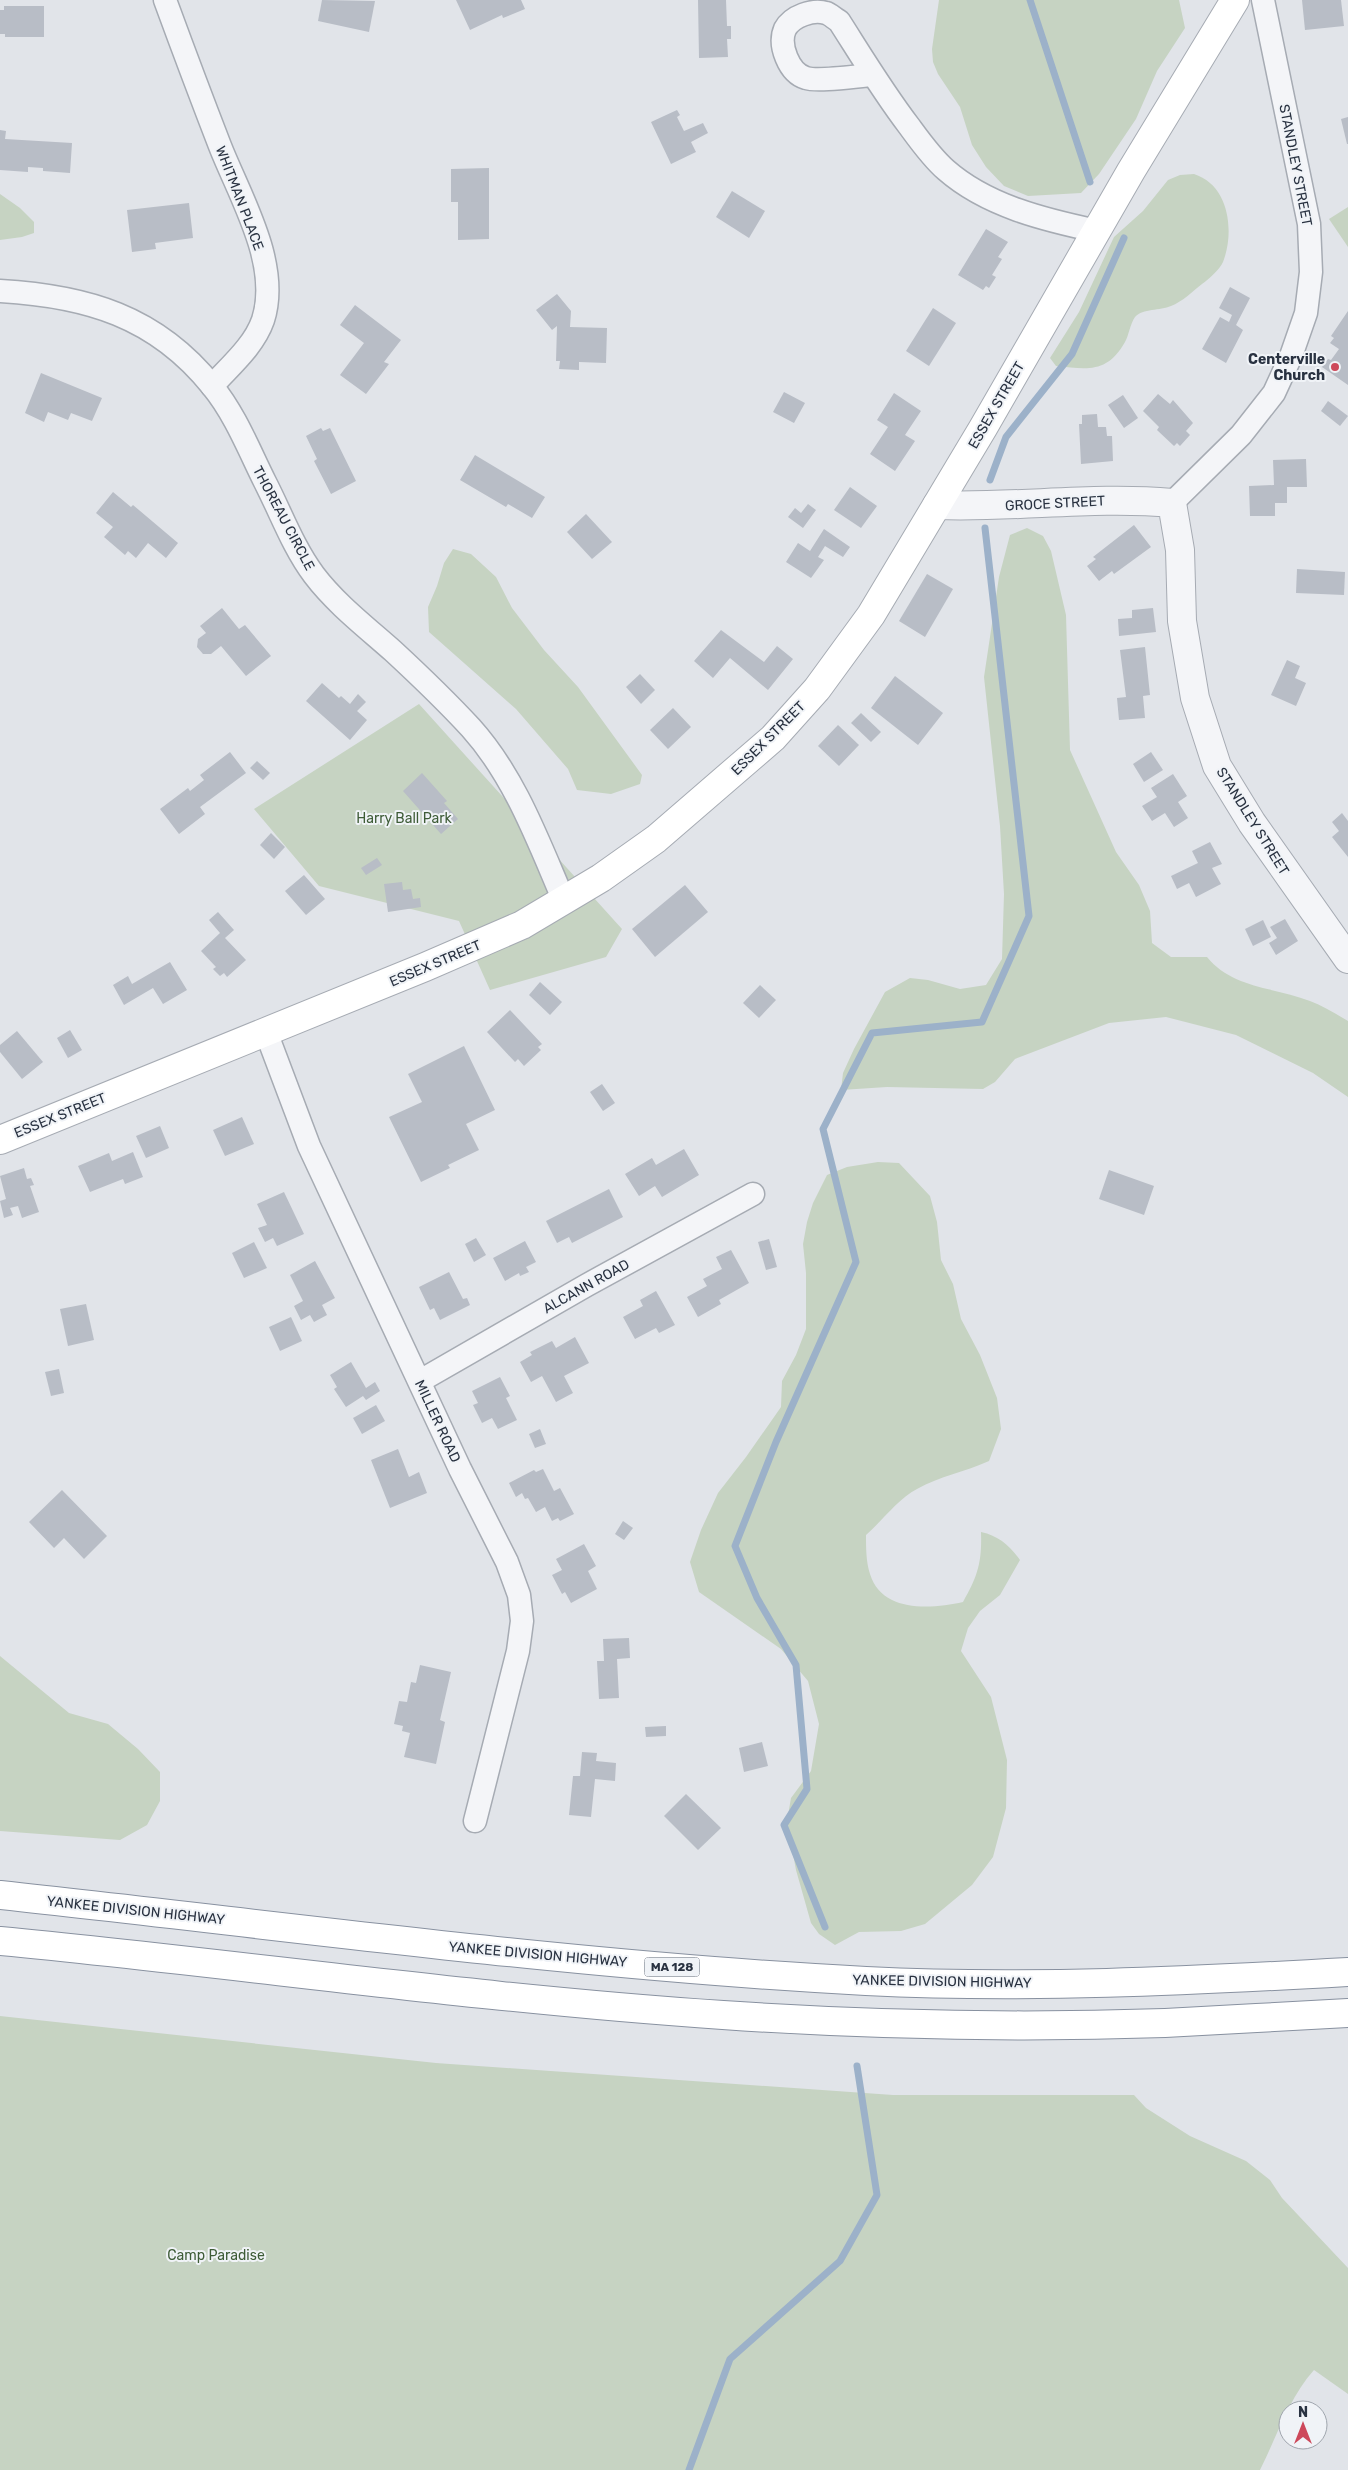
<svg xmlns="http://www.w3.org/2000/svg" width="1348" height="2470" font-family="Rubik,sans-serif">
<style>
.green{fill:#c6d3c2}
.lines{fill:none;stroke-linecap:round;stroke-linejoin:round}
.stream{stroke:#9cb1c9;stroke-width:7}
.building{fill:#b8bdc6}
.minor-casing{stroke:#a6abb3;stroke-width:25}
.tertiary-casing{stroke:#a6abb3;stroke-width:30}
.secondary-casing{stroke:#a6abb3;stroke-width:30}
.motorway-casing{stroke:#8891a0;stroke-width:30}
.minor{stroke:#f4f5f8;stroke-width:22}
.tertiary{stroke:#f4f5f8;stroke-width:28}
.secondary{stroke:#fff;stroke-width:28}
.motorway{stroke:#fff;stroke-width:28}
.poi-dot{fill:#cd485a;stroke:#f0f3f7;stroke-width:2}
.labels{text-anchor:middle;stroke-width:4;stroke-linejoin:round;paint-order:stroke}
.shield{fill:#f0f3f7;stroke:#656c78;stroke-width:1}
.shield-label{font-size:12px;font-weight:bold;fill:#293241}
.street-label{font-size:14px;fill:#293241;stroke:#f0f3f7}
.poi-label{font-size:14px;font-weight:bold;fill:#293241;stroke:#f0f3f7;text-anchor:end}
.park-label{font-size:14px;fill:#3e5c37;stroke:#f0f3f7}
</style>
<rect width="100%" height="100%" fill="#e1e4e9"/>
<!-- green -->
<g class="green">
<polygon points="939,0 1179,0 1185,28 1157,71 1136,119 1099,174 1081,193 1028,196 1004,186 986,167 972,145 960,107 938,74 933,62 932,49"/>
<path d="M1194,174c35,11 41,57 29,88 -3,7 -14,17 -21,22 -9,7 -20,18 -31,22 -11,5 -28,2 -36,11 -5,7 -6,18 -10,25 -18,32 -38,27 -69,24l-6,-8 29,-46 35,-75 29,-26 25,-31 12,-5z"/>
<polygon points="0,194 20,208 34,222 34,233 22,237 0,240"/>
<polygon points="1348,207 1348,247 1329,219"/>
<path d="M1027,528l16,8 8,15 15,64 4,135 46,102 23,33 11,26 2,32 19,14h36c26,32 68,30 103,44 13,5 26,13 38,20v76l-35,-24 -77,-38 -70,-18 -57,6 -94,36 -20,23 -12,7 -96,-2 -46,3 2,-17 11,-24 31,-57 25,-14 18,2 32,9 26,-4 16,-26 2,-65 -4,-68 -16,-149 15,-100 11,-42z"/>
<polygon points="453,549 471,554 496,577 512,608 544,650 578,687 642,775 640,784 611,794 577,790 568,769 516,709 429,632 428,607 437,586 444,563"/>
<polygon points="419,704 622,929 606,957 490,990 459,921 319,886 254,809"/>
<path d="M878,1162l21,1 31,33 7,26 4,38 12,24 8,35 19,36 17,43 4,31 -12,32c-24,11 -49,15 -72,28 -19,10 -35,32 -51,46 0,12 0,27 4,39 12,39 61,35 93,28 15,-26 19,-40 18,-70 18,4 28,13 39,28l-20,35 -20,16 -12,17 -7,23 30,46 16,63 -1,48 -13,49 -21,28 -47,39 -24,7 -42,1 -24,13 -16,-11 -8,-11 -15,-53 -9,-49 4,-23 20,-27 8,-47 -11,-43 -27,-32 -82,-57 -9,-30 11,-32 17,-37 28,-36 35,-50 1,-26 14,-26 10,-26v-56l-3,-29 4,-22 6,-19 14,-28 20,-8z"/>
<polygon points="0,1656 69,1713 108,1724 138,1749 160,1772 160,1801 147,1825 120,1840 0,1831"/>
<path d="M0,2016l436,47 457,32h241l12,13 44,28 56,25 24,19 12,18 66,70v126l-34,-24c-25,28 -37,66 -54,100h-1260z"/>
</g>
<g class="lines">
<!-- stream -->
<g class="stream">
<polyline points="1030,0 1090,182"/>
<polyline points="990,480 1006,437 1072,354 1124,238"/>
<polyline points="825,1927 784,1825 807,1789 796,1665 757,1598 735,1546 776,1442 856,1262 823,1129 872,1033 982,1022 1029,916 985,528"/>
<polyline points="689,2470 730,2359 840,2261 877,2195 857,2066"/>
</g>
</g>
<!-- building -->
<g class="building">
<polygon points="322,0 375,1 369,32 318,21"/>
<polygon points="456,0 521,0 525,9 503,18 502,15 470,30"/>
<polygon points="698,0 726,0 727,26 731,26 731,39 727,39 728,57 699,58"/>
<polygon points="1302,0 1341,0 1344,26 1305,30"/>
<polygon points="4,6 44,6 44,37 5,37 5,34 0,34 0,10 4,10"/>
<polygon points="677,110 680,115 677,117 684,131 703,123 708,133 691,142 696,152 671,164 651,122"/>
<polygon points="1348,117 1348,144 1347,144 1341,119"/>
<polygon points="0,130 6,131 5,139 72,143 70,173 43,171 43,168 28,167 28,172 0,170"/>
<polygon points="489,168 489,239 458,240 458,202 451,202 451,169"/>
<polygon points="732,191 765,211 749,238 716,217"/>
<polygon points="189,203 193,238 155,243 156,249 132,252 127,210"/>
<polygon points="986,229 1008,242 998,257 1002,259 992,275 996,277 989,288 986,286 983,290 958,275"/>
<polygon points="1230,287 1250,298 1236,325 1243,330 1226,363 1202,349 1220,317 1229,322 1232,315 1219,308"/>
<polygon points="557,294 571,311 570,327 607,328 606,363 579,362 579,370 559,369 560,361 556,361 557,326 552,330 536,310"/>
<polygon points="355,305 401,340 384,362 389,364 366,394 340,375 364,343 340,325"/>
<polygon points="933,308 956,323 929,366 906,351"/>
<polygon points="1348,311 1348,385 1322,367 1328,359 1331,360 1339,349 1330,343 1334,338 1331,336"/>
<polygon points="41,373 102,398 92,421 71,413 68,420 48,412 44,422 25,413"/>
<polygon points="784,392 805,403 794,423 773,412"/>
<polygon points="894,393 921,411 905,435 915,441 895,471 870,454 888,427 877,420"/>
<polygon points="1158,394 1170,404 1173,400 1193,423 1186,431 1190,435 1180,446 1177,443 1174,446 1157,430 1159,427 1143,411"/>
<polygon points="1123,395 1138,418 1124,428 1108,405"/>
<polygon points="1328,401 1348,416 1340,426 1321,411"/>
<polygon points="1097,414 1098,427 1106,427 1107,436 1112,436 1113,461 1081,464 1079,424 1082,424 1082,415"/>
<polygon points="321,428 323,431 330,428 356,481 331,494 314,461 317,459 306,436"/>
<polygon points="475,455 545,497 532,518 508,504 506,507 460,480"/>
<polygon points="1306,459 1307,487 1287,487 1287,503 1275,503 1275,516 1250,516 1249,486 1274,485 1273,460"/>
<polygon points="850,487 877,506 861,528 834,510"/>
<polygon points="113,492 131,507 133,505 178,543 166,558 148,543 136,558 128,551 125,555 104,537 113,527 96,513"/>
<polygon points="808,504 816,510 803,528 788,517 795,508 801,513"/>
<polygon points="586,514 612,542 592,559 567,532"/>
<polygon points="1134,525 1151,547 1114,574 1112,571 1099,581 1087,566 1096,559 1093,557"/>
<polygon points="824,529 850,547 843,557 825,546 818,557 824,560 811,578 786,562 798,543 810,551"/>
<polygon points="1297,569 1345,572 1344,595 1296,593"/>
<polygon points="927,574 953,589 925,637 899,621"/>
<polygon points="222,608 239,629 245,625 271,656 246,676 221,646 211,654 203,654 197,647 198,639 206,633 200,626"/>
<polygon points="1153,608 1156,632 1119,636 1118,619 1132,618 1132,610"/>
<polygon points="721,630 764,662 777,646 793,659 768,690 730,658 713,678 694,661"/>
<polygon points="1145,647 1150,695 1143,696 1145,718 1119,720 1117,698 1126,697 1120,650"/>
<polygon points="1287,660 1300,666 1295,678 1306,683 1296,706 1271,695"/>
<polygon points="640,674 655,690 641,704 626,687"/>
<polygon points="895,676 943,713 918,745 871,708"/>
<polygon points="322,683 339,698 341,696 350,704 358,694 366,702 357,711 367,720 350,740 306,701"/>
<polygon points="673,708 691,727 668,749 650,730"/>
<polygon points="861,713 881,732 871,742 851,723"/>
<polygon points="838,725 859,745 839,766 818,746"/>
<polygon points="230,752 246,773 200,807 205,814 179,834 160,809 188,788 190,791 204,780 200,775"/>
<polygon points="1151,752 1163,770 1144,782 1133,764"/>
<polygon points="257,761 270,773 263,780 250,768"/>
<polygon points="422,773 447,801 444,803 458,819 441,834 403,791"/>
<polygon points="1173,774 1187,796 1178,802 1188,818 1174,827 1165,813 1152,821 1142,806 1157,797 1151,788"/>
<polygon points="1342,813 1348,821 1348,857 1332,837 1339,831 1332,822"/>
<polygon points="271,833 285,847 274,859 260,845"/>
<polygon points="1210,842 1222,864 1212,868 1221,884 1196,897 1189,883 1177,889 1171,876 1198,863 1192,851"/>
<polygon points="377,858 382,865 366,875 361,868"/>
<polygon points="304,875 325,899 306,915 285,891"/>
<polygon points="402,882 403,890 411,889 413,899 420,898 421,907 388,912 384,884"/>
<polygon points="685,885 708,912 655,957 632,929"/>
<polygon points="218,912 234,930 225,938 246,960 227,977 224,973 220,976 213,969 216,967 201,951 220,933 209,920"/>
<polygon points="1285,919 1298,941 1276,955 1269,943 1277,938 1270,927"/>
<polygon points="1263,920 1271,937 1253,946 1245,929"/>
<polygon points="170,962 187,990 163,1004 153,988 124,1005 113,985 128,976 132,984"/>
<polygon points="540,982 562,1002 550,1015 529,995"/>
<polygon points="760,985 776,1000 759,1018 743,1003"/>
<polygon points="510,1010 542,1044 538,1047 541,1050 524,1066 518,1059 515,1062 487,1032"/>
<polygon points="70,1030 82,1050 68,1058 57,1038"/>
<polygon points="17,1031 43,1062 22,1079 0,1052 0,1045"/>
<polygon points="464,1046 495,1110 466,1124 479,1150 448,1165 450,1168 421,1182 389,1117 422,1102 408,1074"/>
<polygon points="602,1084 615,1103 603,1111 590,1092"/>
<polygon points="242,1117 254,1144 225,1156 213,1130"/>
<polygon points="160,1126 169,1148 146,1158 136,1136"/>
<polygon points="684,1149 699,1175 662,1197 655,1186 639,1196 625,1174 652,1158 656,1165"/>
<polygon points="133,1152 143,1177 125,1184 123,1179 90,1192 78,1166 109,1153 112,1161"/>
<polygon points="24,1168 27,1179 31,1178 34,1185 30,1186 39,1212 22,1218 18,1206 10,1208 13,1215 4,1218 0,1201 6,1199 0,1176"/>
<polygon points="1109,1170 1154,1186 1144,1215 1099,1199"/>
<polygon points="609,1189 623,1217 572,1243 569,1237 557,1243 546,1221"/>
<polygon points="284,1192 304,1234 277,1246 273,1238 265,1242 258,1228 267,1225 257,1204"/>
<polygon points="476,1238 486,1255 474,1262 465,1244"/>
<polygon points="769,1239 777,1267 766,1270 758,1242"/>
<polygon points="525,1241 536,1262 526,1267 529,1272 520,1276 519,1273 505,1281 493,1258"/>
<polygon points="254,1242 267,1268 244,1278 232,1253"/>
<polygon points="731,1250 749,1283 719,1300 721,1304 698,1317 687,1297 707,1286 703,1279 722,1269 716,1257"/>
<polygon points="315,1261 335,1298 322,1305 327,1315 314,1322 310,1315 301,1320 294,1306 303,1301 290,1275"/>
<polygon points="449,1272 463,1299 467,1298 470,1305 440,1320 434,1308 430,1310 419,1287"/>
<polygon points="656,1291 675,1325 659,1333 656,1328 635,1339 623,1317 643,1306 640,1300"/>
<polygon points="86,1304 94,1340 68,1346 60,1309"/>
<polygon points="291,1317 302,1341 280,1351 269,1327"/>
<polygon points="575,1337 589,1363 564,1376 573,1393 556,1402 542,1376 531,1382 520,1362 532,1355 530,1352 552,1341 556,1348"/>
<polygon points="351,1362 366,1388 375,1382 380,1391 366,1400 363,1396 346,1407 334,1389 337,1387 330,1375"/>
<polygon points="59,1369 64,1393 51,1396 45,1372"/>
<polygon points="500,1377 510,1396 506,1398 517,1420 498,1429 492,1418 482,1423 473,1405 478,1403 472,1391"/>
<polygon points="376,1405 385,1421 362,1434 353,1418"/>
<polygon points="540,1429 546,1444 535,1448 529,1434"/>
<polygon points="398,1449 409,1477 419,1472 427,1493 390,1508 371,1460"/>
<polygon points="543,1469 554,1491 560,1488 574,1514 560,1521 558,1518 552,1521 545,1507 536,1512 528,1498 525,1499 522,1493 516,1497 509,1483 534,1470 536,1472"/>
<polygon points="62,1490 107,1536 84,1559 64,1538 54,1548 29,1522"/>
<polygon points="623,1521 633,1528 624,1540 615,1534"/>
<polygon points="584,1544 596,1566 588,1571 597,1589 571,1603 565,1592 562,1594 552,1575 562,1570 556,1559"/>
<polygon points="629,1638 630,1658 617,1659 619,1698 599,1699 597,1661 604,1661 603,1639"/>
<polygon points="420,1665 451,1672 440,1720 445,1722 436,1764 404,1757 410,1733 402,1731 403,1726 394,1724 399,1701 407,1702 411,1682 416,1683"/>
<polygon points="666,1726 666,1736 646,1737 645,1727"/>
<polygon points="762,1742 768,1766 744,1772 739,1748"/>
<polygon points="582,1752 597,1753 596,1761 616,1763 615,1781 595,1779 591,1817 569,1815 573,1776 580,1776"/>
<polygon points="686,1794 721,1828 698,1850 664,1816"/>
</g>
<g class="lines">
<!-- minor casing -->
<g class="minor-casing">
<g id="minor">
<path d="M165,0c18,49 36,97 55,146 20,51 61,118 43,174 -9,26 -33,46 -51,66"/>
<path d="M872,75c-15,1 -54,7 -66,3 -17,-5 -28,-33 -21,-49 7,-13 28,-20 41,-16 4,1 9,6 13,8 23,36 44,71 70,105 11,15 23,32 37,44 41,36 99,50 151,61"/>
<path d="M0,291c86,5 156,25 212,95 23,28 37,64 53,96 16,31 28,65 49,93 22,29 52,52 79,76 27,25 53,50 78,77 44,49 67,113 93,173"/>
<polyline points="1172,503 1241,435 1274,393 1291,356 1306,313 1311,272 1309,224 1263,0"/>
<polyline points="266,1032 309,1146 460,1469 507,1562 519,1595 522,1621 518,1651 475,1821"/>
<polyline points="420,1381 587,1285 753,1194"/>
</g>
</g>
<!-- tertiary casing -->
<g class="tertiary-casing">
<path id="tertiary" d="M937,505c79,3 157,-9 235,-2l8,47 2,71 13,77 22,68 35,57 96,136"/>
</g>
<!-- secondary casing -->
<g class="secondary-casing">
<polyline id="secondary" points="0,1140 425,967 522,925 601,878 656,839 773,738 817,689 871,615 983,428 1131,171 1235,0"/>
</g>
<!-- motorway casing -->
<g class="motorway-casing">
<g id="motorway">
<path d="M0,1895c288,31 576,71 866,86 160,8 322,0 482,-9"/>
<path d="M0,1941c241,23 481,58 723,74 147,10 295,13 442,8 61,-3 122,-7 183,-10"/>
</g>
</g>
<!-- minor -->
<use href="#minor" class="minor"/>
<!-- tertiary -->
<use href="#tertiary" class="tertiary"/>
<!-- secondary -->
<use href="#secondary" class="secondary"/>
<!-- motorway -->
<use href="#motorway" class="motorway"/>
</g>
<!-- markers -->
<circle class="poi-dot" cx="1335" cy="367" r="5"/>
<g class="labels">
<!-- shield labels -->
<rect class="shield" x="644.5" y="1957.5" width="55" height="19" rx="4"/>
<g class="shield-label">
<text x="672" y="1971">MA 128</text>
</g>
<!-- street labels -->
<g class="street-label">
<text transform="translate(1296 165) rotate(79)" y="5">STANDLEY STREET</text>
<text transform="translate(240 198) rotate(69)" y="5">WHITMAN PLACE</text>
<text transform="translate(996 405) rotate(-60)" y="5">ESSEX STREET</text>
<text transform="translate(1055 503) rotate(-3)" y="5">GROCE STREET</text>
<text transform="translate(284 518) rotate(62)" y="5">THOREAU CIRCLE</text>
<text transform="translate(768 738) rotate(-45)" y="5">ESSEX STREET</text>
<text transform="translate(1253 821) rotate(58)" y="5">STANDLEY STREET</text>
<text transform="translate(435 963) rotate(-23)" y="5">ESSEX STREET</text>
<text transform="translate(60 1115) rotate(-22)" y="5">ESSEX STREET</text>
<text transform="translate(586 1286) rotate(-29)" y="5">ALCANN ROAD</text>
<text transform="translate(438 1421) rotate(65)" y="5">MILLER ROAD</text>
<text transform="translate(136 1910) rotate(6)" y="5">YANKEE DIVISION HIGHWAY</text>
<text transform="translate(538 1954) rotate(5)" y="5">YANKEE DIVISION HIGHWAY</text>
<text transform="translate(942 1981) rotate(1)" y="5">YANKEE DIVISION HIGHWAY</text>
</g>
<!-- poi labels -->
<g class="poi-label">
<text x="1325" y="364">Centerville<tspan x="1325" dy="16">Church</tspan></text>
</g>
<!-- park labels -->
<g class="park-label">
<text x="404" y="823">Harry Ball Park</text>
<text x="216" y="2260">Camp Paradise</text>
</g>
</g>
<!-- north arrow -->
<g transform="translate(1303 2425)"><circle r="24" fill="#f0f3f7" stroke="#a0a6ae"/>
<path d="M0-4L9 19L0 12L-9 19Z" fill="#cd485a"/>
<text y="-8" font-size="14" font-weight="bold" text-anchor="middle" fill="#293241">N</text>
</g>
</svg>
